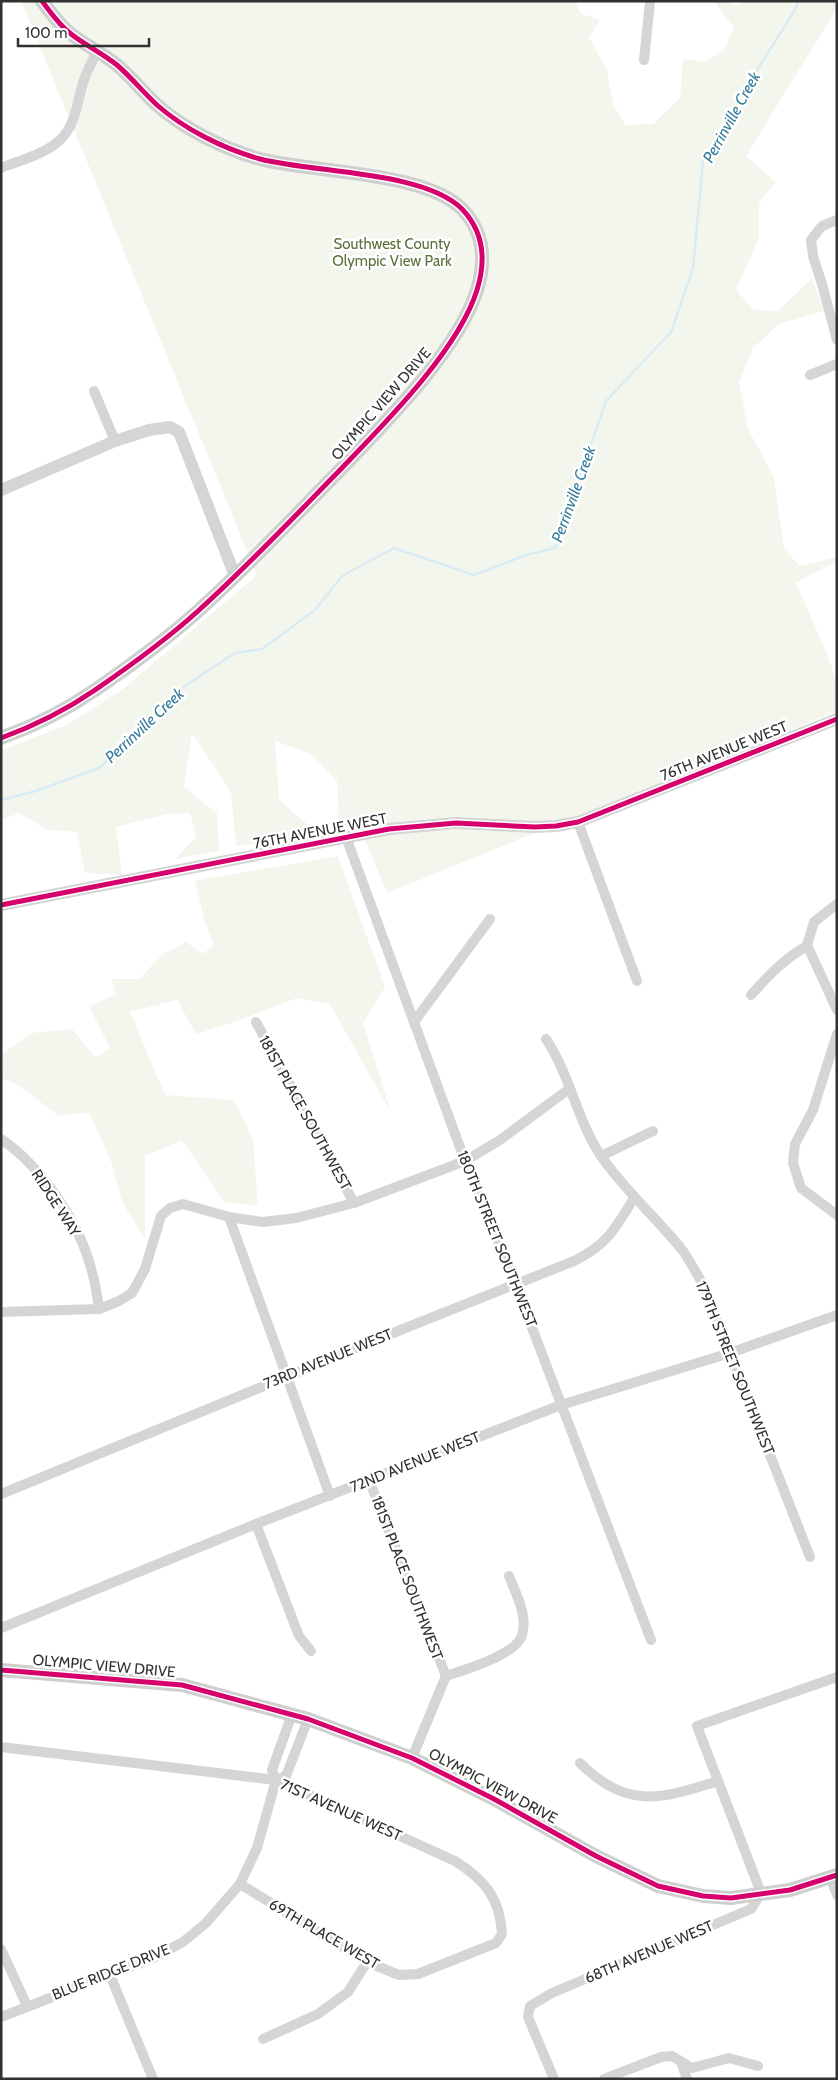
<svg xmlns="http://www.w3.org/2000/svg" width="838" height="2080" font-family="Cabin,sans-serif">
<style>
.green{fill:#f3f6ed}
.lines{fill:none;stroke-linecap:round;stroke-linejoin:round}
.stream{stroke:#d9ecf4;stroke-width:2.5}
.minor{stroke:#d5d5d5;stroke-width:10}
.tertiary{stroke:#d5d5d5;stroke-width:12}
.secondary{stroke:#cfcfcf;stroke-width:14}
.cycleway-casing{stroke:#fff;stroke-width:8}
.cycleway{stroke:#d6006c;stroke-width:5}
.labels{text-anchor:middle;stroke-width:5;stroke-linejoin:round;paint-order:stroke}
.park-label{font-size:15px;fill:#587239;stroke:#fff}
.street-label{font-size:15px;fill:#313131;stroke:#fff}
.water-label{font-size:16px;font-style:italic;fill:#367d9c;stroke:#fff}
</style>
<rect width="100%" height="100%" fill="#fff"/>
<!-- green -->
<g class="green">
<polygon points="21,1 576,1 581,14 600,20 589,38 606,68 614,107 626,125 653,124 680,98 683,59 706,62 726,47 734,28 714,1 726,1 737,6 742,1 837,1 837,8 746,156 776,182 759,203 759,238 736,290 754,310 778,311 812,278 824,311 779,324 753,348 739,383 748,429 774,477 784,549 800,566 837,557 837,561 796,583 828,656 837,684 837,711 387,893 362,833 339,823 337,781 311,754 275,741 279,800 321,836 236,846 231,792 192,733 184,787 217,813 219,851 175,859 196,837 190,813 168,814 116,827 122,875 85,873 77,832 48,830 19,813 1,820 1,750 67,725 123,689 257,575"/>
<polygon points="338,856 385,987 363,1023 392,1115 330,1004 297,998 237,1021 196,1034 177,1000 130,1012 165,1095 234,1100 253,1140 258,1206 224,1202 182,1140 145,1156 145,1239 122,1202 112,1164 89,1112 59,1116 18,1085 1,1078 1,1055 31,1033 72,1029 96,1058 110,1048 89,1006 116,994 112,979 139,979 163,954 186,942 203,954 214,944 205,923 195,881"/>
</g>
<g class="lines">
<!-- stream -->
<polyline class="stream" points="1,800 36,791 99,768 143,729 171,695 235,653 262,649 315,610 342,576 394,548 474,575 526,555 555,548 606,401 671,332 693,268 703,161 738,100 795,10 798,1"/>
<!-- minor -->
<g class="minor">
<polyline points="644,60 650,1"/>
<path d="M1,168c20,-8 44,-14 59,-28 16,-15 17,-38 23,-57 3,-11 9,-21 14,-31"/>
<polyline points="837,220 822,226 811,240 813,256 822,284 837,340"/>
<polyline points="810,375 837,364"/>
<polyline points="94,391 115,441"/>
<polyline points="578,822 637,981"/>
<polyline points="346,837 465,1161 515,1283 651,1640"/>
<polyline points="837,904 814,922 807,945 837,1010"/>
<path d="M751,995c17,-19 34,-37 56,-49"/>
<polyline points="256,1022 354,1203"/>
<polyline points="414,1022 490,919"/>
<polyline points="837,1034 813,1110 795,1144 793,1163 801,1188 837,1215"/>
<path d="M546,1039c24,36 31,81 55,117 24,35 56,62 82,95 7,10 13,22 20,33l107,273"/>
<path d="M1,1139c41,28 79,84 91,133 4,12 5,25 7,37"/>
<polyline points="601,1156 653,1131"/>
<polyline points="229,1217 330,1496"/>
<polyline points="1,1312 99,1309 119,1301 132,1293 145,1269 161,1216 170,1208 183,1204 229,1217 262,1222 296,1218 354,1203 465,1161 500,1140 569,1089"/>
<polyline points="369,1480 446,1676"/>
<path d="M1,1494l392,-161 181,-72c33,-16 41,-32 60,-63"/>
<polyline points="256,1524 299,1636 311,1651"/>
<polyline points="1,1628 256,1524 561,1405 730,1353 837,1315"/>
<path d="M1,1747l275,33 179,81c30,19 45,37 47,73l-6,9 -78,31 -19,1 -32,-13 -127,-78"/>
<path d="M412,1758l34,-82c17,-6 71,-21 76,-41 6,-20 -6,-41 -13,-59"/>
<path d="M580,1763c48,47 80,36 138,18"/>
<polyline points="276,1780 286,1776 308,1719"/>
<polyline points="830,1877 837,1895"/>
<polyline points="1,1949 27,2006"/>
<polyline points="110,1975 153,2079"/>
<polyline points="1,2017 153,1958 183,1942 206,1923 240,1884 257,1848 276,1780 272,1770 292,1714"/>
<polyline points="263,2039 318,2014 348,1992 367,1962"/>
<polyline points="681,2062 687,2079"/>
<polyline points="554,2079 528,2017 530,2006 552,1993 751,1909 761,1893 697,1726 837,1677"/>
<polyline points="604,2079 661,2057 672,2056 692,2068 729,2058 758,2066"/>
</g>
<!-- tertiary -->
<g class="tertiary">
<polyline points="1,490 115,441 149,430 170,427 179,432 235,576"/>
<polyline points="1,905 389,829 456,823 535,827 556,826 578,822 837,719"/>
</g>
<!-- secondary -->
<g class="secondary">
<path d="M1,738c33,-12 65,-28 94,-48 35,-24 71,-50 103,-79 49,-44 95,-93 141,-140 44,-46 119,-120 138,-181 9,-29 7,-58 -15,-81 -38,-38 -148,-36 -202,-50 -36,-10 -76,-30 -103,-54 -14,-13 -26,-28 -40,-40 -15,-12 -32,-20 -46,-31 -12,-9 -20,-21 -29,-33"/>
<polyline points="1,1670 182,1685 308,1719 412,1758 494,1799 596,1856 658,1886 703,1896 731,1898 790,1890 837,1875"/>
</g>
<!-- cycleway casing -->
<g class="cycleway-casing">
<g id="cycleway">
<path d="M1,738c33,-12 65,-28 94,-48 35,-24 71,-50 103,-79 49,-44 95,-93 141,-140 44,-46 119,-120 138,-181 9,-29 7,-58 -15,-81 -38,-38 -148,-36 -202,-50 -36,-10 -76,-30 -103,-54 -14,-13 -26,-28 -40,-40 -15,-12 -32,-20 -46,-31 -12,-9 -20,-21 -29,-33"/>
<polyline points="1,905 389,829 456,823 535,827 556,826 578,822 837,719"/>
<polyline points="1,1670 182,1685 308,1719 412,1758 494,1799 596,1856 658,1886 703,1896 731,1898 790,1890 837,1875"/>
</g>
</g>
<!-- cycleway -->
<use href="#cycleway" class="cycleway"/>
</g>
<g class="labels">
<!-- park labels -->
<g class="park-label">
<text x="392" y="249">Southwest County<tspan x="392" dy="17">Olympic View Park</tspan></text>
</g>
<!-- street labels -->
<g class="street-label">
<text transform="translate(381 404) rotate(-49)" y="5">OLYMPIC VIEW DRIVE</text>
<text transform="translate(724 751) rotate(-22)" y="5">76TH AVENUE WEST</text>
<text transform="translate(320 831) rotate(-11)" y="5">76TH AVENUE WEST</text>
<text transform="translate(305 1113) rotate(61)" y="5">181ST PLACE SOUTHWEST</text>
<text transform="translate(56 1203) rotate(57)" y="5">RIDGE WAY</text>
<text transform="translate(497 1239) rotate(68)" y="5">180TH STREET SOUTHWEST</text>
<text transform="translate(328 1359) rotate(-22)" y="5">73RD AVENUE WEST</text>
<text transform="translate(735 1368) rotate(68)" y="5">179TH STREET SOUTHWEST</text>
<text transform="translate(415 1462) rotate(-22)" y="5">72ND AVENUE WEST</text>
<text transform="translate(407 1578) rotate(69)" y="5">181ST PLACE SOUTHWEST</text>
<text transform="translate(104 1666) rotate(5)" y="5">OLYMPIC VIEW DRIVE</text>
<text transform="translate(493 1786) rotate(28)" y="5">OLYMPIC VIEW DRIVE</text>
<text transform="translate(341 1810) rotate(24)" y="5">71ST AVENUE WEST</text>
<text transform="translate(324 1934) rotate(30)" y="5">69TH PLACE WEST</text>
<text transform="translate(649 1952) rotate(-23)" y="5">68TH AVENUE WEST</text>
<text transform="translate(111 1972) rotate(-22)" y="5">BLUE RIDGE DRIVE</text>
</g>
<!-- water labels -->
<g class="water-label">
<text transform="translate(731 117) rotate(-61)" y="6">Perrinville Creek</text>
<text transform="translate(573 494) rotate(-70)" y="6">Perrinville Creek</text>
<text transform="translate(144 725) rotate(-43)" y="6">Perrinville Creek</text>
</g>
</g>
<!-- border -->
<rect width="838" height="2080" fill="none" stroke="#313131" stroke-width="5"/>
<!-- scale -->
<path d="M18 38v8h131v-8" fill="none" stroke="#313131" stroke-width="2.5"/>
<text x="25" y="38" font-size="15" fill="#313131" stroke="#ffffff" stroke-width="4" paint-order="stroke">100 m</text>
</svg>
